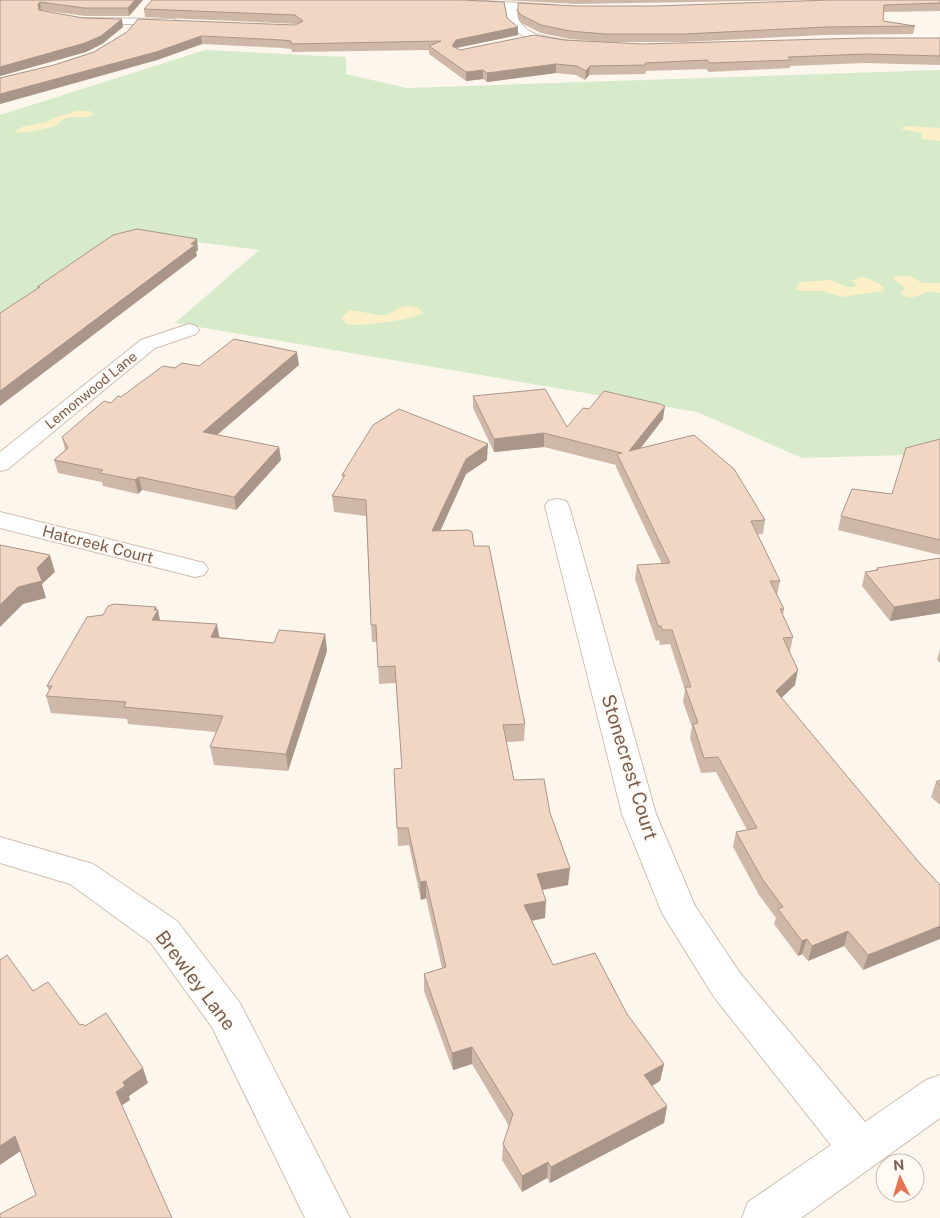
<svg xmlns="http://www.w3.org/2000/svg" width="940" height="1218" font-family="'Public Sans',sans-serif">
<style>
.green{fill:#d7ebca}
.sand{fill:#fbf0c8}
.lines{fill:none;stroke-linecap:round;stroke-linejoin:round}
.street-casing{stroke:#d0bfb0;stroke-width:2}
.secondary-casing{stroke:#d3bfaf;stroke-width:2}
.street{fill:#fff;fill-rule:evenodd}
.secondary{fill:#fff;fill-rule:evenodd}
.wall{fill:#d0b8a9}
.shaded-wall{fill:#a99689}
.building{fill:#f2d6c4;stroke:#a99689}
.labels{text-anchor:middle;stroke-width:4;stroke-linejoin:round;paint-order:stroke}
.far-street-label{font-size:14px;fill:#795d4e;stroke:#fffaf3}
.street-label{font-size:16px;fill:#795d4e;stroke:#fffaf3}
.near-street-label{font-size:19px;fill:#795d4e;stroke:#fffaf3}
</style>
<rect width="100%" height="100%" fill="#fdf6ec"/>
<!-- green -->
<polygon class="green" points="205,50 346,57 346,74 407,88 940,70 940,454 802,458 697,412 175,323 259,250 133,234 0,321 0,115"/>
<!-- sand -->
<g class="sand">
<path d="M77,111h13l4,3c-9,7 -23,0 -32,6 -2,1 -3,4 -5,5 -6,3 -38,10 -43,7l8,-5 25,-5 6,-4z"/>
<polygon points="906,126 940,128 940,141 921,139 923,133 901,129"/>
<path d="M897,276h14l11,7h18v10c-4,-1 -9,-2 -13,-1 -9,3 -18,10 -26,1l5,-5 -13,-9z"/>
<polygon points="861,277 870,279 883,286 884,291 841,297 823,291 801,291 796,288 801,282 830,280 848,287 855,287 857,285 852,281"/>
<path d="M407,306l11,2 5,5c-11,7 -64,14 -77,11l-4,-7 7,-6c12,-2 23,5 36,4 9,-2 12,-8 22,-9z"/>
</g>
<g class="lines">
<!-- street casing -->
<g class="street-casing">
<g id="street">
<path d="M511,4l5,3c2,31 31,29 54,34v6c-6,1 -13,-1 -20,-3 -22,-4 -44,-11 -44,-37z"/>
<polygon points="84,18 173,19 179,22 173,25 80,23 80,19"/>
<polygon points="189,324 196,326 199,330 196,334 155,348 8,469 0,471 0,452 141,340"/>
<polygon points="557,499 566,501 569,506 656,814 695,906 740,973 865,1122 926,1080 940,1075 940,1118 801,1218 742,1218 748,1202 831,1145 714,997 662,913 622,814 545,506 548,501"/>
<polygon points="0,512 204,563 208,569 204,575 195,577 0,528"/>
<polygon points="0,837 93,864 177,921 240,1003 350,1218 305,1218 212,1027 151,943 70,884 0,863"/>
</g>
</g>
<!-- secondary casing -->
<g class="secondary-casing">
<polygon id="secondary" points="402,0 467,0 555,5 560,8 555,11 407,3"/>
</g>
<!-- street -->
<use href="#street" class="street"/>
<!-- secondary -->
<use href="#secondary" class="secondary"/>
</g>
<!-- wall -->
<g class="wall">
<polygon points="0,0 143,0 129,16 85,16 41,10 123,27 102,44 86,52 0,76"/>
<polygon points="502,0 811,0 577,4"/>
<polygon points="940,0 940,11 883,12 883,21 915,26 913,34 824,35 684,42 605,42 570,39 541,33 521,23 518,19 518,3 577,6 655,6"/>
<polygon points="144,9 507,18 518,35 456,48 460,50 564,40 643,44 940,38 940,65 864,63 790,66 790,68 709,72 706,69 646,71 645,74 589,75 585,80 576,75 556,73 487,82 483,79 466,81 429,54 429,50 292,52 291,49 282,48 202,44 157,60 0,104 0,78 54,65 94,52 127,32 295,25 297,24 145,17"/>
<polygon points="299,365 217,435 279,447 281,460 236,510 142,490 138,494 103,486 102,482 58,473 54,460 65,450 62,437 111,403 175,368 199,366"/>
<polygon points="473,396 567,427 589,409 663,419 641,448 765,520 763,534 757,534 780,581 777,595 784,609 783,615 793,637 790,651 789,652 795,685 781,698 917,860 863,970 844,946 808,961 802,954 798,956 774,924 776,918 759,895 733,847 736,832 747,830 716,772 701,773 690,738 692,727 683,702 685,690 670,644 660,645 659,640 656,641 635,579 637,565 662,564 616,467 616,465 544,447 494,452 473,408"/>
<polygon points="940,439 940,555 838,530 841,516 892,494"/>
<polygon points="487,460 466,474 440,531 474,546 525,724 524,741 506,742 514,780 550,813 568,885 542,890 545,918 532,921 553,965 627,1014 664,1064 660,1081 652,1086 667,1106 664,1123 550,1183 547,1178 522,1192 502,1160 503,1144 509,1126 472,1064 453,1070 424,991 424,974 442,968 426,898 421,900 409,845 398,846 394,769 402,768 396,683 379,684 377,642 372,642 366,516 334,512 332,496 343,479 342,475"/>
<polygon points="940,558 940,613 890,621 862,586 865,572 876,570 877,568"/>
<polygon points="156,607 157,610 158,610 160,621 219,637 274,643 325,634 327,651 288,771 214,765 210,747 216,732 128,724 127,719 51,713 46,696 49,691 47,686 103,615"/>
<polygon points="940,649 940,663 937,660"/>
<polygon points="940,780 940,805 931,797 936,782"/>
</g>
<!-- shaded-wall -->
<g class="shaded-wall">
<polygon points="135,0 143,0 129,16 128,8"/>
<polygon points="40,2 41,10 39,12 38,4"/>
<polygon points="122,19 123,27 102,44 86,52 0,76 0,67"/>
<polygon points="518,27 518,35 456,48 452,46 456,40"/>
<polygon points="201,36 202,44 157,60 0,104 0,94"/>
<polygon points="556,64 556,73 487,82 487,73"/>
<polygon points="590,66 589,75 585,80 586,71"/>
<polygon points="483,70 483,79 466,81 466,72"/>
<polygon points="197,239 198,250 196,252 197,256 0,406 0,391"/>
<polygon points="297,352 299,365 205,445 203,432"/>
<polygon points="665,406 663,419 628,464 629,451"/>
<polygon points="544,433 544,447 494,452 494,439"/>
<polygon points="488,444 487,460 466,474 433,547 432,531 466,459"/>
<polygon points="279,447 281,460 236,510 234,497"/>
<polygon points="139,477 142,490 138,494 135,480"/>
<polygon points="50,555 55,572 42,584 46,598 23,604 0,627 0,605"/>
<polygon points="940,599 940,613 890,621 894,607"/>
<polygon points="156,607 157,612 158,610 161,627 152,620 154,610"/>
<polygon points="217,624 220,641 211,637"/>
<polygon points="325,634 327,651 288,771 286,754"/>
<polygon points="798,670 795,685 773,706 776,691"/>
<polygon points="570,868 568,885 536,891 537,874"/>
<polygon points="426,881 426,898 421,900 420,882"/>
<polygon points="546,901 545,918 523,922 524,905"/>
<polygon points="940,926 940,939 863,970 868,955"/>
<polygon points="848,931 844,946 808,961 812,946"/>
<polygon points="807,939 802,954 798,956 802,941"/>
<polygon points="472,1047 472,1064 453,1070 452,1053"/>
<polygon points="664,1064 660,1081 641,1092 644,1075"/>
<polygon points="143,1068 148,1083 129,1096 130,1100 121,1106 116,1092 123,1082"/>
<polygon points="667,1106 664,1123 550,1183 551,1167"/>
<polygon points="15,1136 22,1150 0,1165 0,1146"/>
<polygon points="548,1162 547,1178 522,1192 522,1176"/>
</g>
<!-- building -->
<g class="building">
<polygon points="0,0 135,0 128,8 84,8 40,2 38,4 39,10 83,18 122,19 101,36 85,43 0,67"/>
<polygon points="152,0 462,0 504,2 507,18 518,27 456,40 452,46 460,50 534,35 564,40 643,44 863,38 940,38 940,56 865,54 788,57 791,60 710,63 707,60 645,63 646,65 590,66 586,71 577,66 556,64 487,73 483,70 466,72 429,46 441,41 291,44 291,41 282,40 201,36 156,52 0,94 0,78 54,65 94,52 127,32 138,19 295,25 303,21 295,15 144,9"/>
<polygon points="830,0 940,0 940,3 884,5 883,21 915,26 826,27 684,34 605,34 570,31 541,25 521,15 518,11 518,3 577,6 655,6"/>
<polygon points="137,229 197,239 191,244 195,245 0,391 0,313 40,287 37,287 113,235"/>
<polygon points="234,339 297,352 203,432 279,447 234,497 139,477 135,480 100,473 103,470 54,460 68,448 62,437 104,401 111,403 118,396 121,397 163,366 175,368 182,363 199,366"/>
<polygon points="545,389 567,427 583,408 589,409 604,391 660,404 665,406 629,451 694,435 734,469 765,520 751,521 780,581 770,581 784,609 780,609 793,637 783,638 798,670 776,691 917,860 940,885 940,926 868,955 848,931 812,946 807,939 802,941 778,909 783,907 763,880 736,832 757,828 718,757 704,758 693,724 698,723 685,687 691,687 672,630 662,630 661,626 658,626 637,565 670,563 617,454 622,453 544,433 494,439 473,396"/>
<polygon points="399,409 488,444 466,459 432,531 468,530 472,532 474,546 489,546 525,724 503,725 514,780 544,779 550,813 570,868 537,874 546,901 524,905 553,965 595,953 627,1014 664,1064 644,1075 667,1106 551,1167 548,1162 522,1176 503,1144 513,1114 472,1047 452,1053 424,974 446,967 426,881 420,882 408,828 397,828 394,769 402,768 395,666 378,667 376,625 371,625 366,500 332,496 345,475 342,475 373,425"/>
<polygon points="940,439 940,540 841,516 852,489 892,494 906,448"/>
<polygon points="0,545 50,555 37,568 42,581 18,587 0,605"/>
<polygon points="940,558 940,599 894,607 865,572 878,570 877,568"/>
<polygon points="114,604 156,607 154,610 158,610 152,620 217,624 211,637 274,643 279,630 325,634 286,754 210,747 223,716 124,707 126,702 46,696 52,686 47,686 87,617 103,615 108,606"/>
<polygon points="940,780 940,785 936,782"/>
<polygon points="7,955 33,991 48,982 80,1025 83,1024 85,1026 106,1013 143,1068 123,1082 125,1086 116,1092 172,1218 0,1218 0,1214 36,1195 15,1136 0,1146 0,960"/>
</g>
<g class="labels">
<!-- far-street labels -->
<g class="far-street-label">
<text transform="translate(91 390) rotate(-39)" y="5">Lemonwood Lane</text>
</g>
<!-- street labels -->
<g class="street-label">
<text transform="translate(98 544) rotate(14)" y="6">Hatcreek Court</text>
</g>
<!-- near-street labels -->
<g class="near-street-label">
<text transform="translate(630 767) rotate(73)" y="7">Stonecrest Court</text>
<text transform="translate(196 980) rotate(53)" y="7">Brewley Lane</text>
</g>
</g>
<!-- north arrow -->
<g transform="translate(900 1178) rotate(355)"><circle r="24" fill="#fffaf3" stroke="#c9bbb1"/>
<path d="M0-4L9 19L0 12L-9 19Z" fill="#e47454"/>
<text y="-8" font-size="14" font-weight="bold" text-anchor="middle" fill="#795d4e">N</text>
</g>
</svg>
